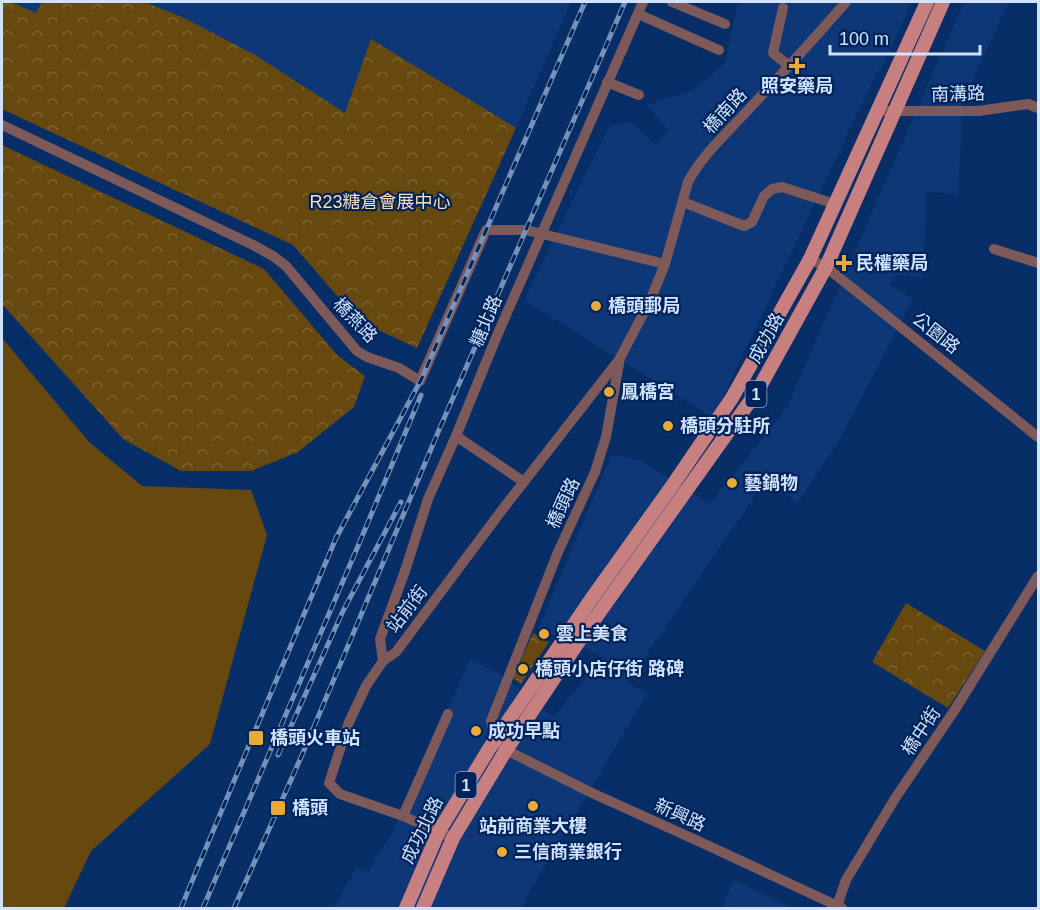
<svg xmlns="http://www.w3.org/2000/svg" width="1040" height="910" font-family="Arial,'Noto Sans TC',sans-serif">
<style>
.built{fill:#0d3776}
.green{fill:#67490f}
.forest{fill:url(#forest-crowns)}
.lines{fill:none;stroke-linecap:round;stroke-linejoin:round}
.minor{stroke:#7e5959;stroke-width:10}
.major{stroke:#c87f80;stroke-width:14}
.rail-casing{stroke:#7692ba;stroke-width:5}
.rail{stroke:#00235a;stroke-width:3;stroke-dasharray:9;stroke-linecap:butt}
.poi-dot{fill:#e9ab37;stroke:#00235a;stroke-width:2}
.labels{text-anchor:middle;stroke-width:4.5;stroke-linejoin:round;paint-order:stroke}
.shield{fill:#00235a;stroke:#92a9cd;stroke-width:1.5}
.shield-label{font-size:16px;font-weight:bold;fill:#d0e2fe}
.poi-label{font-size:18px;font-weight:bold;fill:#d0e2fe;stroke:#00235a;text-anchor:start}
.street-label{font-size:18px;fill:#d0e2fe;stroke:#00235a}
.park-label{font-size:18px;fill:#f9dfb8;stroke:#00235a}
</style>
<defs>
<pattern id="forest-crowns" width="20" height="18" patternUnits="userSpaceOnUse" patternTransform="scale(1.5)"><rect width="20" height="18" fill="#67490f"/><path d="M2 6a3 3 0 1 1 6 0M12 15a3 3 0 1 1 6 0" fill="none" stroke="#7c6333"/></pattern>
</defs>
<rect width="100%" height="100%" fill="#072e66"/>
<!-- built -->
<g class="built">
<polygon points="2,2 571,2 516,128 417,348 359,321 293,245 2,109"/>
<polygon points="738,2 912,2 881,70 878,70 713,418 524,300 610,125 632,122 656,145 669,130 646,105 694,90 725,63"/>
<polygon points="964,2 1009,2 963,100 958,194 926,192 923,278 897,274 889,284 913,299 840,439 798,503 765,481 627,683 647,694 530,891 522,908 334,908 356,868 368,872 393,831 470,660 499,673 553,717 604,657 538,629 612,454 640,460 710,504 786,409"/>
<polygon points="734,880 793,908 721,908"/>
</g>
<!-- green -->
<polygon class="green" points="2,338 89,442 142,486 251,490 267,535 210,744 91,851 64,908 2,908"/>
<!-- forest -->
<g class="forest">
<polygon points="2,2 11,2 36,13 42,2 144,2 182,17 255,55 345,113 371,39 516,128 417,348 359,321 293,245 2,109"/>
<polygon points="2,145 264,269 338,356 365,376 354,407 298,452 251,471 181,471 123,439 2,304"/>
<polygon points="906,603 985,651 948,708 872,662"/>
<polygon points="533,633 549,642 521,684 513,678"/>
</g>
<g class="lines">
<!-- minor -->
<g class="minor">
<polyline points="672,2 725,24"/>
<polyline points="783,8 773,53 789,66"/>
<polyline points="638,14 719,50"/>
<polyline points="607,82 639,95"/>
<polyline points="877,111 978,111 1028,104 1038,108"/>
<polyline points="2,125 253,245 273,256 286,266 357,351 367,357 399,368 420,381 486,230 526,230 665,264"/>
<polyline points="683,202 744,226 752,222 764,196 772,189 782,187 835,204"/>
<polyline points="994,249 1038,263"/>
<polyline points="810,259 826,267 1038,437"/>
<polyline points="456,436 524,482"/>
<polyline points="383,661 380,639 405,571 428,499 456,436 496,338 643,2"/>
<polyline points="403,816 448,714"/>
<polyline points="453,838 403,816 340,794 329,783 349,722 366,686 383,661 396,652 502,510 618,361"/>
<polyline points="837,906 846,880 894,800 954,711 1038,576"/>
<path d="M842,908l-133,-62 -117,-53 -86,-43 -11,-11 -4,-18 67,-169 37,-80 11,-35 14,-79 30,-57 15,-37 23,-82c14,-27 39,-49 59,-71 34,-36 67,-72 99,-109"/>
</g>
<!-- major -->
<g class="major">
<polyline points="406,908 439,831 489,749 592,598 672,486 732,398 810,259 927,2"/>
<polyline points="423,908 453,838 506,750 579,641 758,390 826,267 943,2"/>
</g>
<!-- rail casing -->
<g class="rail-casing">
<g id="rail">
<polyline points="278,755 343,611 401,502"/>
<polyline points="181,908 190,886 336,538 422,378 585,2"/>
<polyline points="203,908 361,539 421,395"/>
<polyline points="234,908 302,755 439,430 625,2"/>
</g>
</g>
<!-- rail -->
<use href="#rail" class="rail"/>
</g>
<!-- markers -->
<g class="poi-dot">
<path d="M794 57h6v6h6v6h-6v6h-6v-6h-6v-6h6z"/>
<path d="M841 254h6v6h6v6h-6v6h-6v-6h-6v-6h6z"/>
<circle cx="596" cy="306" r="6"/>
<circle cx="609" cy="392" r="6"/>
<circle cx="668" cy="426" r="6"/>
<circle cx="732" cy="483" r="6"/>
<circle cx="544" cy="634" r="6"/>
<circle cx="523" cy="669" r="6"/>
<circle cx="476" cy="731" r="6"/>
<rect x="248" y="730" width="16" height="16" rx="3"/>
<circle cx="533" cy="806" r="6"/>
<rect x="270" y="800" width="16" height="16" rx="3"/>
<circle cx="502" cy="852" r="6"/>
</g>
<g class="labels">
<!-- shield labels -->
<g class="shield">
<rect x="745.5" y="381" width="21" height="26" rx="4.5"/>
<rect x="455.5" y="772" width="21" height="26" rx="4.5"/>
</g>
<g class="shield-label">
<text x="756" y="400">1</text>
<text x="466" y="791">1</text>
</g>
<!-- poi labels -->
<g class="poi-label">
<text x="797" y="92" text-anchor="middle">照安藥局</text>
<text x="856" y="269">民權藥局</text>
<text x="608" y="312">橋頭郵局</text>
<text x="621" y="398">鳳橋宮</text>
<text x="680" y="432">橋頭分駐所</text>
<text x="744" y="489">藝鍋物</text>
<text x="556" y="640">雲上美食</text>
<text x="535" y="675">橋頭小店仔街 路碑</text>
<text x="488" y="737">成功早點</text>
<text x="270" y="744">橋頭火車站</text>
<text x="292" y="814">橋頭</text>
<text x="533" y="832" text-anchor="middle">站前商業大樓</text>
<text x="514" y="858">三信商業銀行</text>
</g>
<!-- street labels -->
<g class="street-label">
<text transform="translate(958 94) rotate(-2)" y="6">南溝路</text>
<text transform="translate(725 111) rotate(-47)" y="6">橋南路</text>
<text transform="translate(355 320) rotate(46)" y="6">橋燕路</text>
<text transform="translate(486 321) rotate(-67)" y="6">糖北路</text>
<text transform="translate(936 333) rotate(38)" y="6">公園路</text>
<text transform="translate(766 338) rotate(-61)" y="6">成功路</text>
<text transform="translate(563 503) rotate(-65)" y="6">橋頭路</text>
<text transform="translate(407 609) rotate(-53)" y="6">站前街</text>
<text transform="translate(921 731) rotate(-56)" y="6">橋中街</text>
<text transform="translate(680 815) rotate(24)" y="6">新興路</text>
<text transform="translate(422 830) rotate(-64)" y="6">成功北路</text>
</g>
<!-- park labels -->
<g class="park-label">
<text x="380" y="208">R23糖倉會展中心</text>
</g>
</g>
<!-- border -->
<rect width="1040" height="910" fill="none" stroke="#d0e2fe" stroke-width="6"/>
<!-- scale -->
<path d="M830 45v9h150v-9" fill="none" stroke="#d0e2fe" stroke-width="3"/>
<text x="839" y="45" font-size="18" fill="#d0e2fe" stroke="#00235a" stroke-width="4.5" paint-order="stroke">100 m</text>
</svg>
